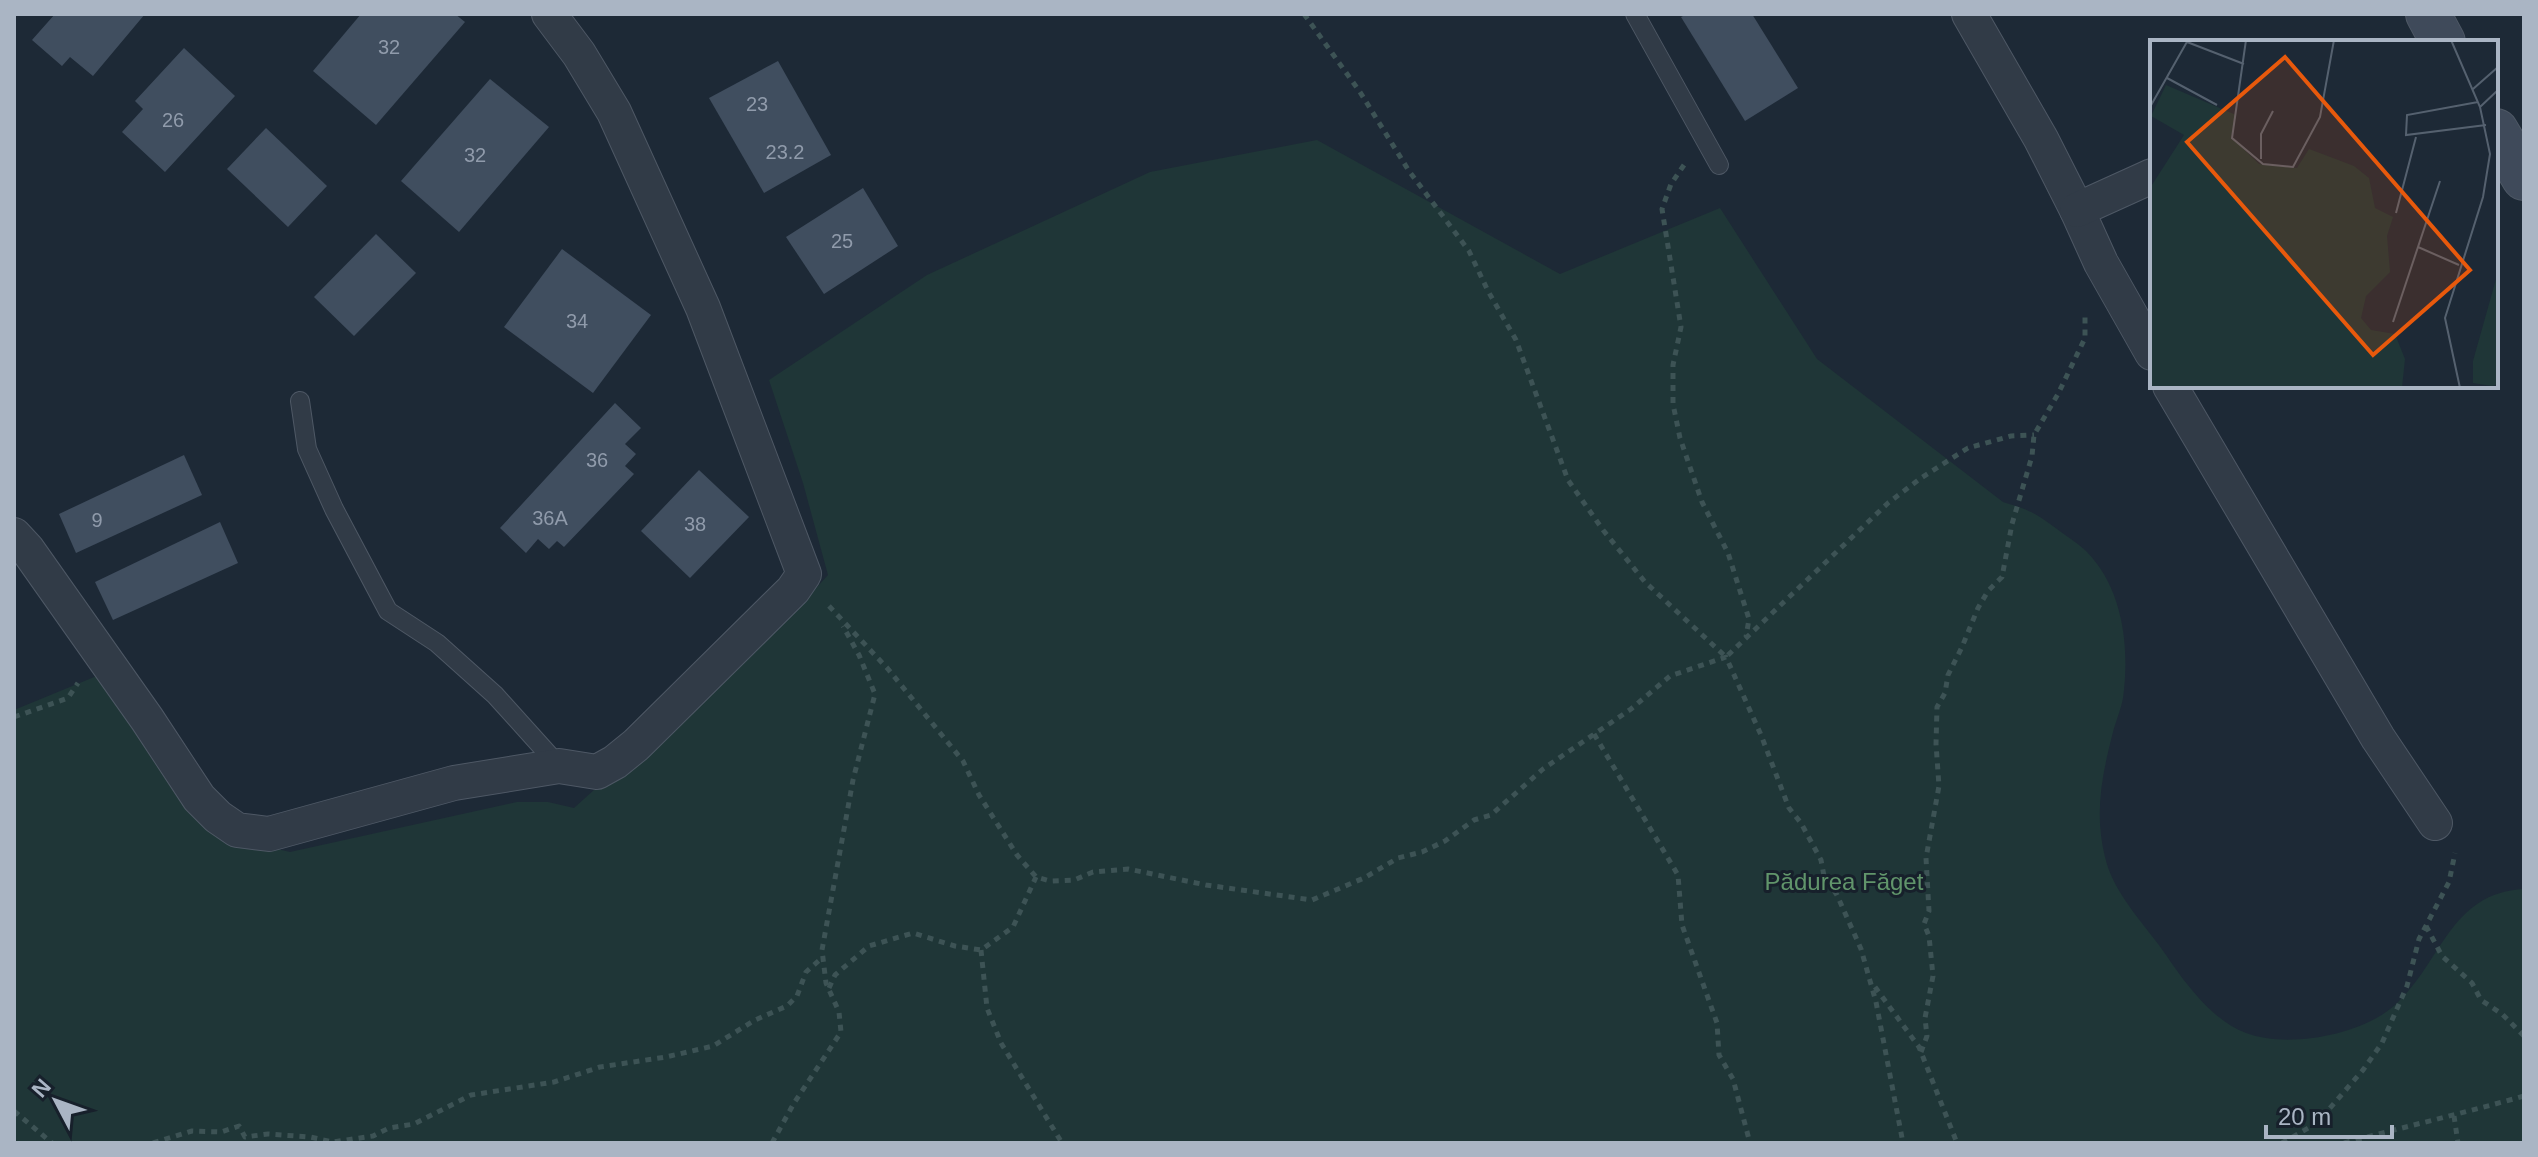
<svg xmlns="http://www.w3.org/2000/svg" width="2538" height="1157" font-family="Helvetica,sans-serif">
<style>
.green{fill:#1f3637}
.building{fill:#404e5f}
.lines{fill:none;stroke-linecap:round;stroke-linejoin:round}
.lane-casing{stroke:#4e5865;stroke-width:20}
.street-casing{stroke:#4e5865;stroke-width:36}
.secondary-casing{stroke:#4e5865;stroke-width:46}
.path{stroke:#3d5355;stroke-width:5;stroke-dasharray:6 6;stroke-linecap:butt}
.lane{stroke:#313b47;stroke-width:18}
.street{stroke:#313b47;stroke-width:34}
.secondary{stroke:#3f4a5a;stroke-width:44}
.labels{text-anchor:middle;stroke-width:6;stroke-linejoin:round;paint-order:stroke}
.number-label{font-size:20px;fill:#909bab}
.park-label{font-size:24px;fill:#61956b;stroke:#17202b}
.inset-road{fill:none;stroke:#55616f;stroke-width:2}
.view{fill:#e8590c;fill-opacity:0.15;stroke:#e8590c;stroke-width:4}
.inset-edge{fill:none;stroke:#aab5c4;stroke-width:4}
</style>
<rect width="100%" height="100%" fill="#1d2936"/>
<!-- green -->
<path class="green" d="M1317,140l243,134 160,-66 97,151 186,143c30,9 34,12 58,30 8,6 18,12 25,19 37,37 44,96 37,147 -2,11 -7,23 -10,34 -11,43 -19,81 -8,125 7,31 31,58 50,83 11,14 20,29 32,44 16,20 35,40 59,49 42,16 116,2 149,-28 47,-42 54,-112 129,-116v254h-2510v-433l90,-37 123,164 63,15 227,-50h31l26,6 234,-211 20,-22 -25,-92 -34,-103 158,-105 223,-103z"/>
<!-- building -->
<g class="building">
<polygon points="55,14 145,14 93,76 70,57 62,66 32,40"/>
<polygon points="361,14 455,14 465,22 376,125 313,71"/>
<polygon points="1687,14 1752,14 1798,88 1745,121 1681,17"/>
<polygon points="184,48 235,96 165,172 122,132 143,109 135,101"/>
<polygon points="778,61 831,155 764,193 709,98"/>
<polygon points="490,79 549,127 459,232 401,181"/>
<polygon points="266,128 327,186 288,227 227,169"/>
<polygon points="863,188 898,246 824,294 786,237"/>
<polygon points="376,234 416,273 354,336 314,297"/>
<polygon points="562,249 651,315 593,393 504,327"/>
<polygon points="615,403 641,428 625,444 636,454 625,466 634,474 564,547 557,541 549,549 538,539 526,553 500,528"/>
<polygon points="184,455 202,495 76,553 59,514"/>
<polygon points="699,470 749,517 690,578 641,531"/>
<polygon points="220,522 238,563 113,620 95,582"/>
</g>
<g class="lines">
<!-- lane casing -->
<g class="lane-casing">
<g id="lane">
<polyline points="1635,14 1719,165"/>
<polyline points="300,401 307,449 334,509 388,611 437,643 495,695 559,766"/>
</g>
</g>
<!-- street casing -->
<g class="street-casing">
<g id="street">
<polyline points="1969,14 2041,139 2077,210 2101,263 2152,353"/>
<polyline points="2077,210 2152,176"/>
<polyline points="2170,386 2378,738 2435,823"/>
<polyline points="14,535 27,549 147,719 199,798 218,817 237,830 269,834 454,783 559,766 597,772 615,762 636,745 793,590 804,574 703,308 614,112 579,54 549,14"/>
</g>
</g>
<!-- secondary casing -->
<g class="secondary-casing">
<g id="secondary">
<polyline points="2428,14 2443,42"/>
<polyline points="2496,131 2524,178"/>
</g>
</g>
<!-- path -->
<g class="path">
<polyline points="1304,14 1360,92 1409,171 1469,251 1488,291 1516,340 1568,480 1603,530 1645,582 1726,657 1888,503 1921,478 1968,448 2011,436 2034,435"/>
<polyline points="1684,165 1671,184 1662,209 1681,327 1673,365 1673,404 1680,438 1702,502 1728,553 1749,619 1746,637"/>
<polyline points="829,606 888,669 963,761 979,795 1017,855 1036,877 1050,881 1074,880 1093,872 1128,869 1206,885 1312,900 1364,878 1398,858 1422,852 1445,841 1474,820 1491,815 1543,769 1631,709 1670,676 1726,657 1761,735 1789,808 1801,823 1821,860 1824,876 1837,895 1861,949 1876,1002 1903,1143"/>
<polyline points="14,717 68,698 78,683"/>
<polyline points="1594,734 1678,875 1682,925 1717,1023 1719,1055 1733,1079 1750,1143"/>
<polyline points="2426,926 2442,956 2472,983 2481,1000 2502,1014 2524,1036"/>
<polyline points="981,950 987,1008 1001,1043 1062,1143"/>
<polyline points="1875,987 1919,1047 1957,1143"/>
<polyline points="829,988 835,975 869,946 913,933 955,946 981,950 1013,927 1036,877"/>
<polyline points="1921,1052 1927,1036 1925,1018 1933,976 1929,936 1924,924 1929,911 1926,858 1939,786 1936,744 1937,707 1945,693 1948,675 1962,647 1978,608 1988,591 2002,577 2012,524 2032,456 2034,435 2058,394 2085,338 2085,314"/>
<polyline points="14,1111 52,1143"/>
<polyline points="2454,1116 2458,1143"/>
<polyline points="153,1143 192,1131 221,1132 239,1126 245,1137 268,1134 310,1137 333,1142 373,1136 389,1128 414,1124 471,1095 554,1082 600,1067 666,1057 713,1046 755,1020 787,1006 797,996 806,972 823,957"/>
<polyline points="772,1143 794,1103 841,1032 839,1012 826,983 822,950 853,780 875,694 859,655 843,626"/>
<polyline points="2282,1143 2317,1123 2363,1070 2382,1043 2407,986 2419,939 2449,882 2455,853"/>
<path d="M2344,1143c60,-16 120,-30 180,-47"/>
</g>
<!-- lane -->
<use href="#lane" class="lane"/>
<!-- street -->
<use href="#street" class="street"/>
<!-- secondary -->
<use href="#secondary" class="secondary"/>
</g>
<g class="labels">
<!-- number labels -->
<g class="number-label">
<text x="389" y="54">32</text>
<text x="757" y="111">23</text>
<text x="173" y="127">26</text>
<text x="785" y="159">23.2</text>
<text x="475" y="162">32</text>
<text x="842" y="248">25</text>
<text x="577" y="328">34</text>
<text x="597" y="467">36</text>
<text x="550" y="525">36A</text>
<text x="97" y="527">9</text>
<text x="695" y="531">38</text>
</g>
<!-- park labels -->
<g class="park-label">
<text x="1844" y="890">Pădurea Făget</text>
</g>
</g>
<!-- overview -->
<g transform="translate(2150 40)">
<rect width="348" height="348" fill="#1d2936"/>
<path d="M16,45l70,30 -5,22 28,27 38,4 12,-19 45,17 15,12 6,30 18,9 -6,19 3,36 -24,24 -5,22 10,12 24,4 10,25 -3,29h-252v-200l34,-53 -33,-19zM348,232v112l-6,2 -19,-3v-22z" fill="#1f3637"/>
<path class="inset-road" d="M96,0l-14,98 31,26 30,3 27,-50 14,-77M301,0l29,67 10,47 -7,43 -38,121 15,70M37,2l57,22M17,38l50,27M323,49l25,-22M328,62l-71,13 -1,20 80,-10M0,67l38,-67M330,67l18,-17M111,119v-25l12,-23M246,173l20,-76M268,207l41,18M243,282l47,-141"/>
<path class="view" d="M135,17l185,213 -97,85 -186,-213z"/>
<rect width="348" height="348" class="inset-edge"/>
</g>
<!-- border -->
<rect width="2538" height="1157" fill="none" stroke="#aab5c4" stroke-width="32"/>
<!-- north arrow -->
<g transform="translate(56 1101) rotate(311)" stroke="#17202b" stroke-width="6" paint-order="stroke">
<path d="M0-6L14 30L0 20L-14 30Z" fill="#aab5c4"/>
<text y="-12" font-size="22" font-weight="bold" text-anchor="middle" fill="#aab5c4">N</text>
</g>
<!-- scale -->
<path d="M2266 1125v12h126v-12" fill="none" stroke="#aab5c4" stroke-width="4"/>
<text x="2278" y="1125" font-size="24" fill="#aab5c4" stroke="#17202b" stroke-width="6" paint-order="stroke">20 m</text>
</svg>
